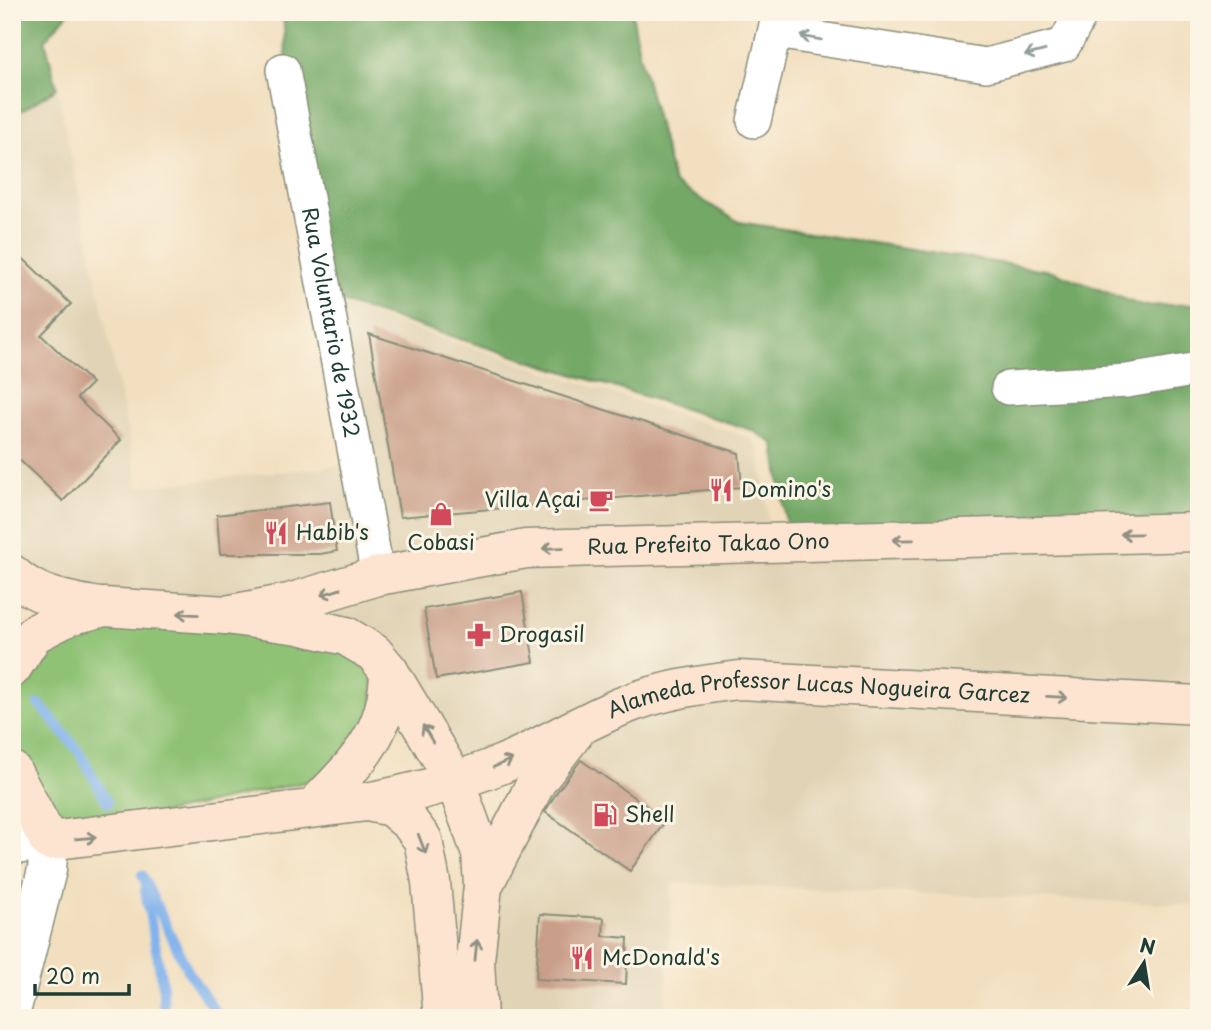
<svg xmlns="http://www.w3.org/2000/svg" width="1211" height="1030" font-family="'Playpen Sans',sans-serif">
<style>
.built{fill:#e1d3b5}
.green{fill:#8fc274;stroke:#578054;stroke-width:2}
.forest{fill:#73a866;stroke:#49724d;stroke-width:2}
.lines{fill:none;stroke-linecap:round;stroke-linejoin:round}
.stream{stroke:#81b2ed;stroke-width:10}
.building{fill:#c99e88}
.minor-casing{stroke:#888e7a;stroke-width:36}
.tertiary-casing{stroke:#888e7a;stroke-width:41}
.secondary-casing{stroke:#888e7a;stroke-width:41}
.minor{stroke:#fff;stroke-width:33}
.tertiary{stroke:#fff;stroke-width:38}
.secondary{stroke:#fde4d1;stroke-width:38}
.oneway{stroke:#8f9e9a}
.oneway2{stroke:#8e9082}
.labels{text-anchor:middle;stroke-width:6;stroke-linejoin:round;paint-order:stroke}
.street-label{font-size:21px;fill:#1f3d34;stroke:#fcf5e5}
.poi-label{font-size:21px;fill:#1f3d34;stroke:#fcf5e5;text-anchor:start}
</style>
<rect width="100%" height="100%" fill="#fcf5e5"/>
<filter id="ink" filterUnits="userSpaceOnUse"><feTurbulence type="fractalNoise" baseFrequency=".0143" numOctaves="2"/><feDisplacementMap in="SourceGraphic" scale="14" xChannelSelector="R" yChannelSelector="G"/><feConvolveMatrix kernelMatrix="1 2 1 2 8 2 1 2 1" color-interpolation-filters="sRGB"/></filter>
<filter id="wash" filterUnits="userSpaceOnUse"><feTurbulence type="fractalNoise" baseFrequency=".00686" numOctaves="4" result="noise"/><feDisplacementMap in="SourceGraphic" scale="28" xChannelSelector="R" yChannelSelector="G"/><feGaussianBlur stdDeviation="1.57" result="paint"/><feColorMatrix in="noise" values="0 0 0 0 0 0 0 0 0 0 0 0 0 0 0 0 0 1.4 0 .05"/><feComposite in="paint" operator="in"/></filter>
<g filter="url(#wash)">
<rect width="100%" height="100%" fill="#f2dfbf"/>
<!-- built -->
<g class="built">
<polygon points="57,88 139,487 355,464 376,571 328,587 128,607 12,569 12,118"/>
<polygon points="328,301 750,438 759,446 771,541 378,572"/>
<polygon points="1199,536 1199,698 739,675 459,777 293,605 480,557"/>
<polygon points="687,696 1199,718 1199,905 672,883 665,1018 479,1018 486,886 565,750"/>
</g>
<!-- green -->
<polygon class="green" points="106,616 341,642 373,674 372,714 327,777 102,827 68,819 43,801 12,753 12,688 39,641"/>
<!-- forest -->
<g class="forest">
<polygon points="12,12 69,12 45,40 57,88 12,117"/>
<polygon points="283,12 632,12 639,53 674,183 739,222 1052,271 1142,306 1199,304 1199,526 787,529 774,444 752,430 328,298 287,70"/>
</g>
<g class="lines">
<!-- stream -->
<g class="stream">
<polyline points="39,704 78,750 108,803"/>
<polyline points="142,875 189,973 220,1018"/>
<polyline points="145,890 163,987 164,1018"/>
</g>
</g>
<g id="blocks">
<!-- building -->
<g class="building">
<polygon points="12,248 71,304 41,335 92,383 77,398 121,440 63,501 12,453"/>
<polygon points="369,334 739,453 742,487 400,517"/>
<polygon points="330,502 337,551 320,554 220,554 217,515"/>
<polygon points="522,592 534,662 436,679 424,609"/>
<polygon points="581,760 666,820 630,871 545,812 556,793"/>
<polygon points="540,914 604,918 603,936 628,938 626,984 536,979"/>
</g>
</g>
</g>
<g filter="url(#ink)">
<use href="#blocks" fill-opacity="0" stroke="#888e7a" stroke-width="2"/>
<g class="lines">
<!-- minor casing -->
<g class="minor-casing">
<g id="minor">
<polyline points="776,32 986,65 1064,45 1082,12"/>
<path id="s1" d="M283,70l95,506"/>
<polyline points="754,121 779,12"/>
<polyline points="1008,388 1127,381 1199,369"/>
</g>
</g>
<!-- tertiary casing -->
<g class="tertiary-casing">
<polyline id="tertiary" points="12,845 49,841 47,870 12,1008"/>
</g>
<!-- secondary casing -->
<g class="secondary-casing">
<g id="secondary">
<path d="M12,574c24,23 55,27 87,33"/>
<path id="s2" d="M226,615l63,-12 89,-27 148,-27 673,-17"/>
<polyline points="12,668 34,634 69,616 104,607 226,615 299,625 346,636 374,653 389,671 455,781 481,853 483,886 475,960 478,1018"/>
<polyline points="12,771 49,841 367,802 391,807 410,823 423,840 431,882 443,1018"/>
<path id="s3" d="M367,802c46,-9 90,-20 133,-37 41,-17 79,-41 120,-58 38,-16 78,-22 119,-27l460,25"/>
<path d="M313,808c42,-45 75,-71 76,-137"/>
<polyline points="483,886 537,781 575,732"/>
</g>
</g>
<!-- minor -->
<use href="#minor" class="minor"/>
<!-- tertiary -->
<use href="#tertiary" class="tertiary"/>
<!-- secondary -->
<use href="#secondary" class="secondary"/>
</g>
<!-- one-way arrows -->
<defs><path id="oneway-shaft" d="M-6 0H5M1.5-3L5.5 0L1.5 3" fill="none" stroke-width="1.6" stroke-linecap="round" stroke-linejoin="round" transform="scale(1.75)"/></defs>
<g class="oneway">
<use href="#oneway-shaft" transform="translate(811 38) rotate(-170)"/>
<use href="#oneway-shaft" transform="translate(1035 53) rotate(166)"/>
</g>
<g class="oneway2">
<use href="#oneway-shaft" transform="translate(1131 534) rotate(179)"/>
<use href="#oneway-shaft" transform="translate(903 540) rotate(179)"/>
<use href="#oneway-shaft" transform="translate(553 548) rotate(178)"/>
<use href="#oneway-shaft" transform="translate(331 592) rotate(163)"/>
<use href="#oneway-shaft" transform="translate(188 614) rotate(-177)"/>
<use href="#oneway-shaft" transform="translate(1057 697) rotate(3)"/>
<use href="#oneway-shaft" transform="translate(428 734) rotate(-120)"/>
<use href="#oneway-shaft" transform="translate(503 763) rotate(-24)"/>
<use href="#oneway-shaft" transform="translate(86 838) rotate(-5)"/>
<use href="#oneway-shaft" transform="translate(422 844) rotate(69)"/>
<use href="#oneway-shaft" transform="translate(476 950) rotate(-84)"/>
</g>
</g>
<!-- icons -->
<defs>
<g id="restaurant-bare" transform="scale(1.89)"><path d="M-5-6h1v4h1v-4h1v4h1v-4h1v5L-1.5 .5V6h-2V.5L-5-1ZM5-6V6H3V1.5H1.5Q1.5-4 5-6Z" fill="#d1495b" stroke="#fcf5e5" stroke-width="2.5" paint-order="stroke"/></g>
<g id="cafe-bare" transform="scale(1.89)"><path d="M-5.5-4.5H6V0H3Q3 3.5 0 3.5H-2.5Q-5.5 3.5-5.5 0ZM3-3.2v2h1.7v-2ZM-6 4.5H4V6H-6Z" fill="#d1495b" stroke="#fcf5e5" stroke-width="2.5" paint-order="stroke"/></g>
<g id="shop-bare" transform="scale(1.89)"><path d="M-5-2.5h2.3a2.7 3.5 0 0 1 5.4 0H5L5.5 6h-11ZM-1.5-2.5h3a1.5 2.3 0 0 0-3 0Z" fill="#d1495b" stroke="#fcf5e5" stroke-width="2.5" paint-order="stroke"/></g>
<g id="pharmacy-bare" transform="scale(1.89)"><path d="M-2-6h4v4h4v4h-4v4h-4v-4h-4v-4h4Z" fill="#d1495b" stroke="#fcf5e5" stroke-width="2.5" paint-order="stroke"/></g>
<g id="fuel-bare" transform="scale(1.89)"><path d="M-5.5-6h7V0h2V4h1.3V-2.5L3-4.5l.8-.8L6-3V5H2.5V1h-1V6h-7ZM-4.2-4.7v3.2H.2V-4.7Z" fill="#d1495b" stroke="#fcf5e5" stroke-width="2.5" paint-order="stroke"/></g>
</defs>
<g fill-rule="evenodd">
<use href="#restaurant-bare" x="721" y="490"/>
<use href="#cafe-bare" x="601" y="500"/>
<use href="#shop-bare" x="441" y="514"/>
<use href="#restaurant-bare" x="276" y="533"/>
<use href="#pharmacy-bare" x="479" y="635"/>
<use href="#fuel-bare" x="605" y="815"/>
<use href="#restaurant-bare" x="582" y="958"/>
</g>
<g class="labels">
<!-- street labels -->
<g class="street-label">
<text dy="7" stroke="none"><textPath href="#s1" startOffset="257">Rua Voluntario de 1932</textPath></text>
<text dy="7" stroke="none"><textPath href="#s2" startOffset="490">Rua Prefeito Takao Ono</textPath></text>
<text dy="7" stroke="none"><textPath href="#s3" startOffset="472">Alameda Professor Lucas Nogueira Garcez</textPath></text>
</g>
<!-- poi labels -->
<g class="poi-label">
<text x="741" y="497">Domino's</text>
<text x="581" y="507" text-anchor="end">Villa Açai</text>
<text x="296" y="540">Habib's</text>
<text x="441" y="550" text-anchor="middle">Cobasi</text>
<text x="499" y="642">Drogasil</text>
<text x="625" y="822">Shell</text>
<text x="602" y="965">McDonald's</text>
</g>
</g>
<!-- margin -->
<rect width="1211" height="1030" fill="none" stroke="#fcf5e5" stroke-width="42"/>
<!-- north arrow -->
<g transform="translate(1144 963) rotate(12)" stroke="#fcf5e5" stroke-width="5" paint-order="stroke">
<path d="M0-5L12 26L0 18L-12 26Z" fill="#1f3d34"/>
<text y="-10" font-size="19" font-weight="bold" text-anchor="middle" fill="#1f3d34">N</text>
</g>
<!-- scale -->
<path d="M35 984v10h94v-10" fill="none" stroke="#1f3d34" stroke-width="3.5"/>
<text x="46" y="984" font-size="21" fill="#1f3d34" stroke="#fcf5e5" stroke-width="5" paint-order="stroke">20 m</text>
</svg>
